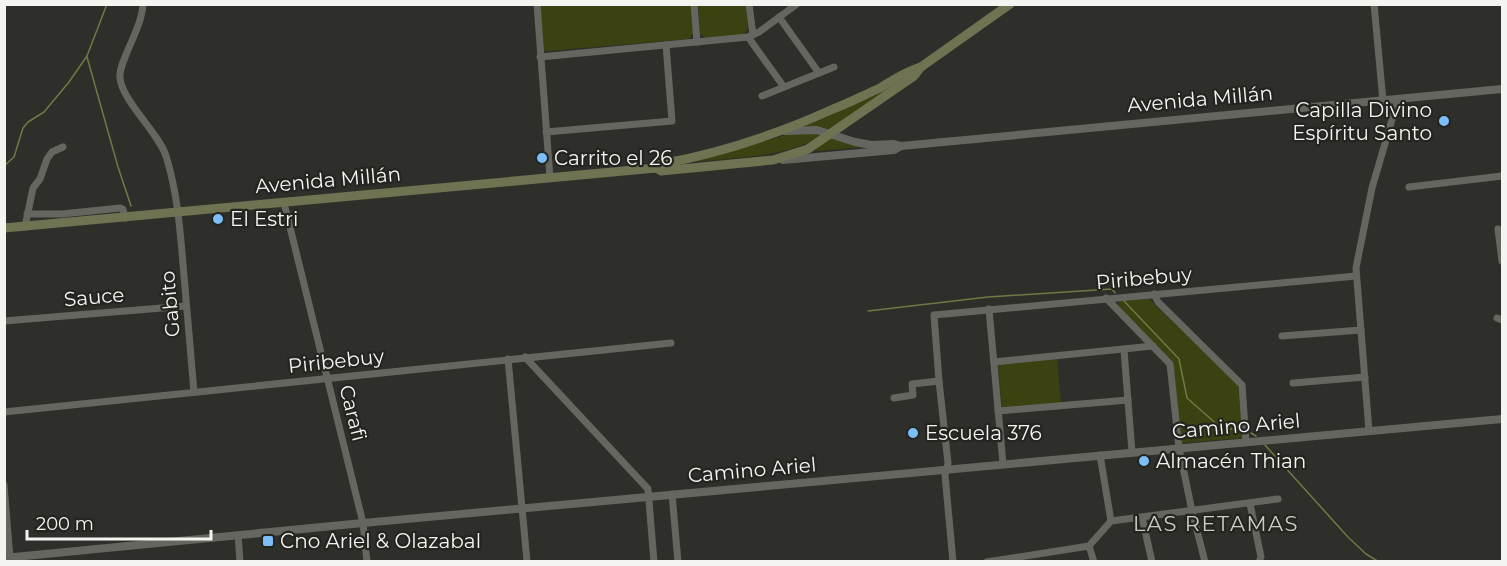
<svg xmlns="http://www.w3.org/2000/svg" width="1507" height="566" font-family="Montserrat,sans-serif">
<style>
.green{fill:#3b4111}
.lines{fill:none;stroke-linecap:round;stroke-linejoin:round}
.stream{stroke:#717944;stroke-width:1.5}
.minor{stroke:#656660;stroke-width:7}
.tertiary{stroke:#656660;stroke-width:8}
.secondary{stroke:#6f7352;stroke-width:9}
.poi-dot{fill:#7bbef8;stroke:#242520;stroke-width:2}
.labels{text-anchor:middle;stroke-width:4.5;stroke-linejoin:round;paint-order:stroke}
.street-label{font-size:20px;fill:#f4f5f1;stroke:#242520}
.poi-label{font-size:20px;fill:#f4f5f1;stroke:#242520;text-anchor:start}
.neighbourhood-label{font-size:21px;letter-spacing:1.5px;fill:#caccc5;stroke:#242520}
</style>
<rect width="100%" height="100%" fill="#2e2f2a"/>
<!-- green -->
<g class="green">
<polygon points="539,5 692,5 694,33 688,39 547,51 544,50"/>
<polygon points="698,5 746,5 748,29 743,35 706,38 700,34"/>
<polygon points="908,75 830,130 818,126 799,127"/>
<path d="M792,133l33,1c-39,24 -87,23 -131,28z"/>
<polygon points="832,136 864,147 817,151 815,148"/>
<polygon points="1149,299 1238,385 1243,434 1241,438 1182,443 1173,362 1117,305 1120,301"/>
<polygon points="1057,358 1061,403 1002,407 998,366 1000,364"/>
</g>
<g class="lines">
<!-- stream -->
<g class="stream">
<polyline points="87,57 118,167 131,206"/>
<polyline points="4,166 14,157 23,128 28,122 44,112 69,82 87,56 107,4"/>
<polyline points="1124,301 1179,359 1187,398 1220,427 1241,431"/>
<polyline points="868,311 988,297 1112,289 1115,293"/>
<polyline points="1251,433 1256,436"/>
<polyline points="1265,445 1347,536 1366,554 1379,562"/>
</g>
<!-- minor -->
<g class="minor">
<path d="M143,4c-1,25 -25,58 -23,74 2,23 39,55 46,78 11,35 14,72 17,108 4,43 7,85 11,128"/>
<polyline points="537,4 550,178"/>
<polyline points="694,4 697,42"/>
<polyline points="749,4 753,35"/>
<polyline points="1374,4 1383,101"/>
<polyline points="779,17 819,73"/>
<polyline points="748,37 784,87"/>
<polyline points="540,57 748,37 759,32 797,4"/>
<polyline points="762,96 834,67"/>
<polyline points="546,132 672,121 666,45"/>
<polyline points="1409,187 1502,176"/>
<polyline points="284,203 363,523 367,562"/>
<polyline points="27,214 62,214 120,208 123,209 125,218"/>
<polyline points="25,227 33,188 40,179 47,159 52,152 63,147"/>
<polyline points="1498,229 1502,261"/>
<polyline points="1154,294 1158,302 1242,385 1246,442"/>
<polyline points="1106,298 1170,364 1179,448 1192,511 1205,562"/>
<polyline points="989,309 1003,464"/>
<polyline points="1497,318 1502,320"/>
<polyline points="4,321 186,306"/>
<polyline points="1282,336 1361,330"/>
<polyline points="1124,350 1132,452"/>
<polyline points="525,357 648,489 654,562"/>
<polyline points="508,359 527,561"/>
<polyline points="994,362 1153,346"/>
<polyline points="1293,383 1365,377"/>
<polyline points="894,398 913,395 912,384 939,381"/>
<polyline points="998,411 1128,400"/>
<polyline points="4,412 671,343"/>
<polyline points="1369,431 1356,268 1372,188 1398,99"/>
<polyline points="1100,455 1111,521"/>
<polyline points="4,485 10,558"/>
<polyline points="672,494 678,562"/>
<polyline points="1250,504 1261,557 1259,562"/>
<polyline points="1142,517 1152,562"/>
<polyline points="238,535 240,562"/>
<polyline points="1089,546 1094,562"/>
<polyline points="953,562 945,475 948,463 939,381 934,315 1356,276"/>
<polyline points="987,562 1089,546 1111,521 1278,499"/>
</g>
<!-- tertiary -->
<g class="tertiary">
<polyline points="785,131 817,130 855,142 871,145 894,144 901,146 1502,89"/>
<polyline points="783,160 894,150 901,146"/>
<polyline points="4,558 363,523 1502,419"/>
</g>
<!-- secondary -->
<g class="secondary">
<path d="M656,168l5,-4c60,-11 117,-30 172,-55 16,-6 31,-14 47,-21 13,-8 26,-17 41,-21"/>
<polyline points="4,228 656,168 661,171 773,160 808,149 914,76 921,67 1010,4"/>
</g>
</g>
<!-- markers -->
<g class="poi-dot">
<circle cx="1444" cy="121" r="6"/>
<circle cx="542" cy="158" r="6"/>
<circle cx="218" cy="219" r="6"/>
<circle cx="913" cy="433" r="6"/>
<circle cx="1144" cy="461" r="6"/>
<rect x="262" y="535" width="12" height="12" rx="3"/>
</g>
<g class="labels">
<!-- street labels -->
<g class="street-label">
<text transform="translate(1200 99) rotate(-5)" y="7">Avenida Millán</text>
<text transform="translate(328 180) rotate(-5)" y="7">Avenida Millán</text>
<text transform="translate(1144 278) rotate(-5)" y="7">Piribebuy</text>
<text transform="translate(94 297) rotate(-5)" y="7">Sauce</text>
<text transform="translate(170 304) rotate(-95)" y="7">Gabito</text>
<text transform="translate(336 361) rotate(-6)" y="7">Piribebuy</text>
<text transform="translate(353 413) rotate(76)" y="7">Carafi</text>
<text transform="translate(1236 426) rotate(-5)" y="7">Camino Ariel</text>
<text transform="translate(752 470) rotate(-5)" y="7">Camino Ariel</text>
</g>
<!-- poi labels -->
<g class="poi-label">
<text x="1432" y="117" text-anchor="end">Capilla Divino<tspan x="1432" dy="23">Espíritu Santo</tspan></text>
<text x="554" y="165">Carrito el 26</text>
<text x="230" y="226">El Estri</text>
<text x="925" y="440">Escuela 376</text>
<text x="1156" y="468">Almacén Thian</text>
<text x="280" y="548">Cno Ariel &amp; Olazabal</text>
</g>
<!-- neighbourhood labels -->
<g class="neighbourhood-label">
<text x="1216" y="531">LAS RETAMAS</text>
</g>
</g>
<!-- border -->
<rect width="1507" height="566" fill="none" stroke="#f4f5f1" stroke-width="12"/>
<!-- scale -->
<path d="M27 530v9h184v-9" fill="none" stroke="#f4f5f1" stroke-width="3"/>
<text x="36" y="530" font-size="18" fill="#f4f5f1" stroke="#242520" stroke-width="4.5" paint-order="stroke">200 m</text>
</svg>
